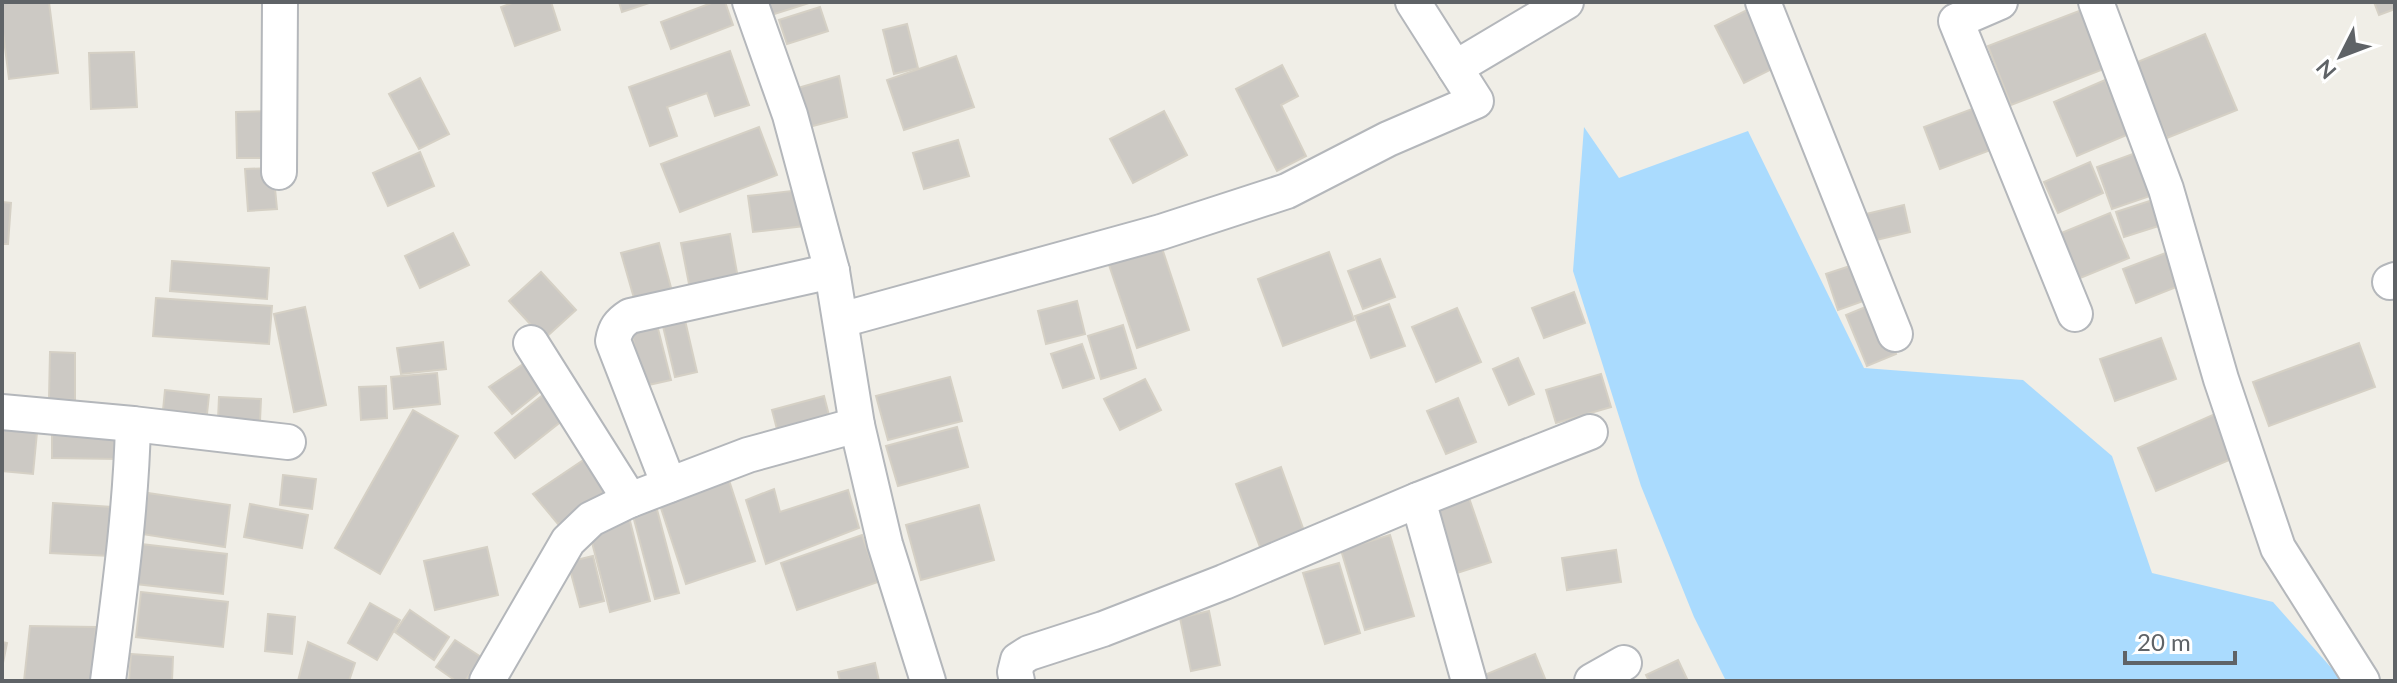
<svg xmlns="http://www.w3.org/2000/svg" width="2397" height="683" font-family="Lato,sans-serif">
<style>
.water{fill:#aadbfe}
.building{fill:#ccc9c4;stroke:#d5d0c5;stroke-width:2}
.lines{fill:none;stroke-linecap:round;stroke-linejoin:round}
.minor-casing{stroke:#b4b7bb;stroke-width:38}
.minor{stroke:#fff;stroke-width:34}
</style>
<rect width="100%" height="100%" fill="#f0eee7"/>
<!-- water -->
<polygon class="water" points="1584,127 1619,178 1748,131 1864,368 2023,380 2112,456 2152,573 2273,602 2343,681 1726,681 1694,617 1641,486 1573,271"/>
<!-- building -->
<g class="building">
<polygon points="2,2 49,2 58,73 9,79 2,24"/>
<polygon points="515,2 551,2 560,30 515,46 501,7"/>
<polygon points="619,2 652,2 622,12"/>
<polygon points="714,2 725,2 733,25 671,49 661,22"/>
<polygon points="763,2 809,2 809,3 768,16"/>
<polygon points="2374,2 2395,2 2395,9 2379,15"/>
<polygon points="2092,6 2114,65 2011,105 1988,46"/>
<polygon points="820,7 828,31 787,44 779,20"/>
<polygon points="1751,8 1780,65 1744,83 1715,26"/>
<polygon points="907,24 918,68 894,74 883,30"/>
<polygon points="2205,34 2237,110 2167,138 2135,63"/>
<polygon points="730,51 749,105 715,116 707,93 667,107 677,136 650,146 629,87"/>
<polygon points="134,52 137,107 91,109 89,53"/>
<polygon points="956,56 974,107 904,130 887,80"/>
<polygon points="1282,65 1298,96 1281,105 1306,156 1277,171 1236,89"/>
<polygon points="839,76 847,117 809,127 798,88"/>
<polygon points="420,78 449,134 419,149 389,94"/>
<polygon points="2105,80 2129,134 2077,156 2054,102"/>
<polygon points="1988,103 2004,145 1940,169 1924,127"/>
<polygon points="276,111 277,158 237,158 236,112"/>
<polygon points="1164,111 1187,155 1133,183 1110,139"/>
<polygon points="759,127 777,175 680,212 661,164"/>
<polygon points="958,140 969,176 924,189 913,153"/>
<polygon points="2141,151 2156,194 2112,209 2097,167"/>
<polygon points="420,152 434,186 388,206 373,173"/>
<polygon points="2090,162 2103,193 2058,213 2044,182"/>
<polygon points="273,168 277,209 248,211 245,169"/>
<polygon points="800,190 804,226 753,232 748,196"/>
<polygon points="2162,197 2171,222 2124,237 2116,212"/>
<polygon points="2,202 11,203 8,244 2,244"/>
<polygon points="1904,205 1910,232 1872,241 1866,214"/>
<polygon points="2110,213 2129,258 2073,281 2054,236"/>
<polygon points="453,233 469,265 420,288 405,256"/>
<polygon points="730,234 739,284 691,294 681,243"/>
<polygon points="1160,242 1189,330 1137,348 1107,259"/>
<polygon points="659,243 673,295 636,305 621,253"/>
<polygon points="2171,251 2184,284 2136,303 2123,269"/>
<polygon points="1329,252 1354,320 1283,346 1258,279"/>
<polygon points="1380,259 1395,297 1363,309 1348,271"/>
<polygon points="172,261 269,268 267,299 170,291"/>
<polygon points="1859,263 1872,298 1838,310 1826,274"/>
<polygon points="541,272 576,310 544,339 509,301"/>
<polygon points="1574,292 1585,323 1544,338 1532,308"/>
<polygon points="156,298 272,306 269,344 153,336"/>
<polygon points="1077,301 1085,334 1046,344 1038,311"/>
<polygon points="1875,303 1896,354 1867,366 1846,315"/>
<polygon points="1389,304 1405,346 1371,358 1355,316"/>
<polygon points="305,307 326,405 294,412 274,314"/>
<polygon points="1457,308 1481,362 1436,382 1412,327"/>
<polygon points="684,316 697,372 675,377 662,322"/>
<polygon points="655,317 671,380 644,386 629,323"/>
<polygon points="1123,325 1136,368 1101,379 1088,336"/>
<polygon points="2161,338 2176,379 2115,401 2100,359"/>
<polygon points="443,342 446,369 401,374 397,348"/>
<polygon points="2359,343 2375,387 2269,426 2253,382"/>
<polygon points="1082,344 1094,378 1063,388 1051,354"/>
<polygon points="50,352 75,353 75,400 49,399"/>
<polygon points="1518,358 1534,394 1509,405 1493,369"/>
<polygon points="529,360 548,385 512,414 489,387"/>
<polygon points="437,373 440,404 394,409 391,377"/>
<polygon points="1601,374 1611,407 1556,423 1546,390"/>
<polygon points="950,377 962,421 888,440 876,396"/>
<polygon points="1145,379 1161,410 1120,430 1104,399"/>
<polygon points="386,386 387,418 361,420 359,387"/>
<polygon points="165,390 209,395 207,414 163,410"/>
<polygon points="548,391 568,416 515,458 495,433"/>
<polygon points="824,396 831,423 779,437 772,410"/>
<polygon points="219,397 261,399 260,421 218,420"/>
<polygon points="1458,398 1476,442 1446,454 1427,411"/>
<polygon points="413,410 458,436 380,574 335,548"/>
<polygon points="2215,414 2234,458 2156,491 2138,448"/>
<polygon points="2,419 38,422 33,474 2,471"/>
<polygon points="957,427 968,467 898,486 886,446"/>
<polygon points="52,429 118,430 118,459 52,458"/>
<polygon points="591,455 618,496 558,524 533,494"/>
<polygon points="1281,467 1304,531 1260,547 1236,484"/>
<polygon points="727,474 755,561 686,584 657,496"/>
<polygon points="283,475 316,479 312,509 280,505"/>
<polygon points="774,489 780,512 848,490 859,528 766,564 746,500"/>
<polygon points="148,493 230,505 225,547 142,534"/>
<polygon points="1468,495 1491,562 1457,573 1434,506"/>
<polygon points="655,502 679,593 655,599 631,508"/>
<polygon points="53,503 112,507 110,556 50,553"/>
<polygon points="250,504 308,515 302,548 244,537"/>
<polygon points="979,505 994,560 921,580 906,525"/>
<polygon points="629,517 650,601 610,612 588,527"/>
<polygon points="862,535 878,582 797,610 781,563"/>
<polygon points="1390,535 1414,616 1365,630 1341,550"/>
<polygon points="141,544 227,554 223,594 136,584"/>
<polygon points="487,547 498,595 435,610 424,561"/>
<polygon points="1616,550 1621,582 1567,590 1562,558"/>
<polygon points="593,556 604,601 580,607 568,562"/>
<polygon points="1339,563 1360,633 1325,644 1303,573"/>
<polygon points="141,592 228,602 223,647 136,637"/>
<polygon points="370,603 400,620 377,660 348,643"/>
<polygon points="410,610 449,637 434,660 395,632"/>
<polygon points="1209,611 1220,665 1191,671 1180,618"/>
<polygon points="268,614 295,617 292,654 265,651"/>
<polygon points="30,626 96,627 92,681 24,681"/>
<polygon points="455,640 481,657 465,681 456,681 436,667"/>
<polygon points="2,642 7,643 2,668"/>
<polygon points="308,642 355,663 349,681 298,681"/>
<polygon points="131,654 173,657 172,681 129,681"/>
<polygon points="1535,654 1546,681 1476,681 1475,679"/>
<polygon points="1678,660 1688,681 1649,681 1646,675"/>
<polygon points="875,663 879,681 840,681 838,672"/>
</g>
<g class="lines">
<!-- minor casing -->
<g class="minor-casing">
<g id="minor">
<polyline points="750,2 790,115 832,271 857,425 885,544 928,681"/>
<polyline points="1763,2 1895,334"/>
<polyline points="2000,2 1956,21 2075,314"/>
<polyline points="2096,2 2166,189 2221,379 2278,548 2362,681"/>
<polyline points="1455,68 1566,2"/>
<polyline points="279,172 280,2"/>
<polyline points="2390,282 2395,280"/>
<polyline points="841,320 1161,232 1287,191 1388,139 1476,101 1413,2"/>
<polyline points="531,343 630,500"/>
<polyline points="2,412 133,424 288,442"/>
<path d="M669,485l-56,-144c2,-12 6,-18 17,-25l202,-45"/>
<polyline points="1418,500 1469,681"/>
<path d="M108,681c11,-86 23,-171 25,-257"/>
<polyline points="487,681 568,541 591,519 630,500 748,455 857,425"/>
<polyline points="1017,681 1015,672 1018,660 1029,653 1103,629 1224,582 1418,500 1590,432"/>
<polyline points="1592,681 1624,663"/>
</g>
</g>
<!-- minor -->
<use href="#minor" class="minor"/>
</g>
<!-- border -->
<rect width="2397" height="683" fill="none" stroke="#5f6367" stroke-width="8"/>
<!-- north arrow -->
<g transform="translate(2341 56) rotate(228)" stroke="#ffffff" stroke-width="6" paint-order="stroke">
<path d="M0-6L14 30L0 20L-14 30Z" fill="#5f6367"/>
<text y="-12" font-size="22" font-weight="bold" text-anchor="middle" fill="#5f6367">N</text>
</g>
<!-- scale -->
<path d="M2125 651v12h110v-12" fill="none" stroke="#5f6367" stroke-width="4"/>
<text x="2137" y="651" font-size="24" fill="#5f6367" stroke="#ffffff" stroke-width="6" paint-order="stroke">20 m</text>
</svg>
